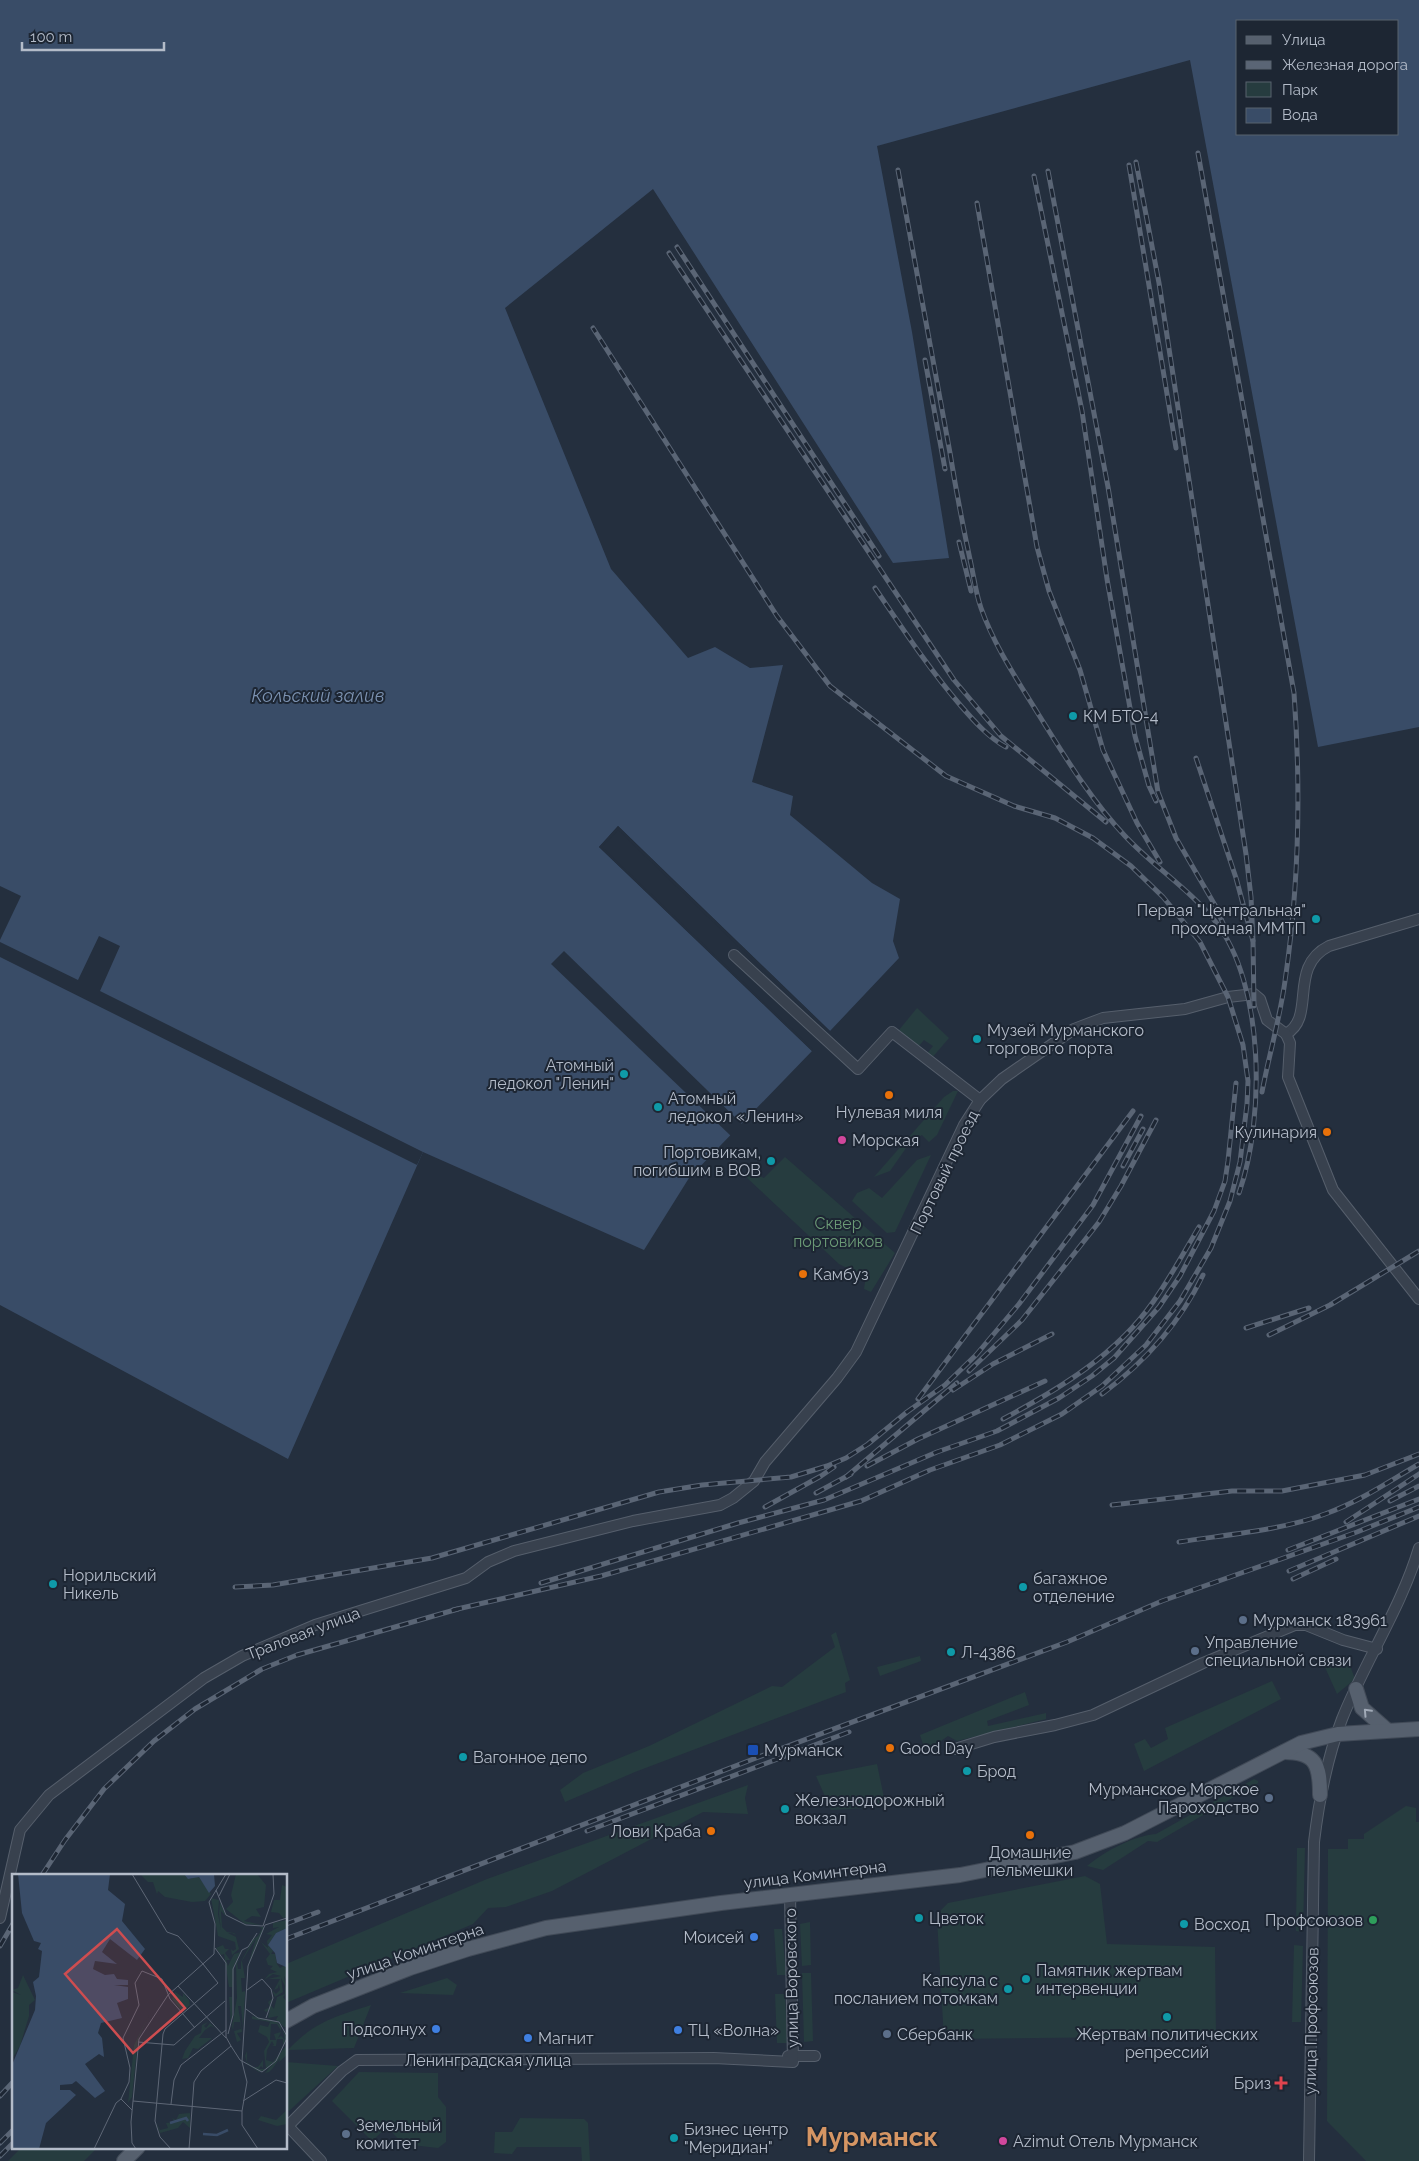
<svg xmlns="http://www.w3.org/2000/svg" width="1419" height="2161" font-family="Raleway,sans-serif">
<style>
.green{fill:#263c3f}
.water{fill:#394c67;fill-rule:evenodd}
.pier{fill:#242f3e}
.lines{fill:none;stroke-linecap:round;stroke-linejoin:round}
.minor-casing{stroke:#565f6c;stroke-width:12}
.major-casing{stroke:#414a57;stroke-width:16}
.minor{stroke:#38414e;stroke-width:10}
.major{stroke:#56606e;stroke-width:14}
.rail-casing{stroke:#5a6575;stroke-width:5}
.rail{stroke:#1d2633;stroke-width:3;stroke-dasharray:9;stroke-linecap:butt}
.oneway{stroke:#a1aab7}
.culture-dot{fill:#0f9aa8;stroke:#1d2633;stroke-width:2}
.food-dot{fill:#e8710a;stroke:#1d2633;stroke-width:2}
.hotel-dot{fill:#d1479c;stroke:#1d2633;stroke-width:2}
.service-dot{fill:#5c6f8a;stroke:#1d2633;stroke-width:2}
.transit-dot{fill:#1a4fb4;stroke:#1d2633;stroke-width:2}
.leisure-dot{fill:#2e9e5b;stroke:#1d2633;stroke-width:2}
.shop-dot{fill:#3f7fe0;stroke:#1d2633;stroke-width:2}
.health-dot{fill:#e0444e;stroke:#1d2633;stroke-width:2}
.labels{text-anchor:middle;stroke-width:4;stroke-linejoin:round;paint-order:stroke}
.poi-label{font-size:16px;fill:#b4bcc9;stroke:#1d2633;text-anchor:start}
.street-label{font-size:16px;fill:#b4bcc9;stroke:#1d2633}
.park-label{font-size:16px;fill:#6b9a76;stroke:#1d2633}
.water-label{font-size:18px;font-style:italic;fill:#7c92b1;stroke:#1d2633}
.town-label{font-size:26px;font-weight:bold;fill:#d59563;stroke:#1d2633}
.inset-river{fill:none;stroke:#394c67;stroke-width:2.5}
.inset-road{fill:none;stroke:#5e6776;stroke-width:1}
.view{fill:#ce4d50;fill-opacity:0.15;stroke:#ce4d50;stroke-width:2.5}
.inset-edge{fill:none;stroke:#b4bcc9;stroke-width:2.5}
</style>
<rect width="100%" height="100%" fill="#242f3e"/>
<!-- green -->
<g class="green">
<polygon points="917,1008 949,1038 931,1059 926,1055 933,1046 924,1040 917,1048 899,1030"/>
<polygon points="953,1091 958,1091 937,1135 929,1142 922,1135 911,1141 890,1171 874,1177 944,1097"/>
<polygon points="931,1155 895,1232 887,1233 852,1201 857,1193 869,1188 882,1198 917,1160"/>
<polygon points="785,1157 895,1253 871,1292 864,1289 867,1269 855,1272 839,1264 746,1177 748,1171 764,1178"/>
<polygon points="836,1632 850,1680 845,1683 846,1692 635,1772 565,1802 560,1790 583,1773 649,1746 772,1686 782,1687 835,1647 831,1635"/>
<polygon points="920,1656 921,1661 880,1676 877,1667"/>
<polygon points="1323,1663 1349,1663 1355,1679 1337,1694"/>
<polygon points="1272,1681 1281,1699 1144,1771 1134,1744 1145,1739 1151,1748 1168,1739 1165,1728"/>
<polygon points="1025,1692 1029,1705 987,1721 988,1726 1046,1713 1046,1719 957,1741 948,1736 941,1741 940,1746 924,1747 920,1735"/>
<polygon points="877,1764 886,1807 831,1810 816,1776"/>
<path d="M1254,1779l4,2v2l-101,59 -9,-1 -45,29 -16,-4c18,-15 46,-30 69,-32z"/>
<polygon points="748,1785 745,1798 748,1814 703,1812 552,1891 506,1907 488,1908 473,1924 286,2003 286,1964 487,1879"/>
<polygon points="1406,1806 1416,1808 1416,1822 1419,1822 1419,2161 1366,2161 1327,2121 1328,1849 1348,1849 1348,1839 1364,1839 1364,1834"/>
<polygon points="1297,1848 1305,1848 1303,1932 1296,1931"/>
<polygon points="1085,1876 1100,1884 1107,1944 1215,1947 1216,2036 944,2039 937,1919 941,1910 948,1903"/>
<polygon points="810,1922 811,1965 802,1966 800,1924"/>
<polygon points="774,1929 782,1929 786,1975 777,1975"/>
<polygon points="1294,1945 1303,1946 1301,2022 1292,2022"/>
<polygon points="802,1973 811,1973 813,2041 804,2042"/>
<polygon points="447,1978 457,1985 453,1995 400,1993"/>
<polygon points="775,1994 785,1994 787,2043 777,2043"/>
<path d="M371,2005l-17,43 -66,2c27,-29 47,-33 83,-45z"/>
<polygon points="286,2062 338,2066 289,2111 286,2108"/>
<polygon points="359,2072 438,2073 438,2097 446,2107 446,2142 438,2148 403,2144 387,2127 372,2141 332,2101"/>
<polygon points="520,2118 584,2119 588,2123 590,2161 582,2161 581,2147 517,2147 512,2154 494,2153 495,2132 512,2132"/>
<polygon points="22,2147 98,2147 84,2161 8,2161"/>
</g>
<!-- water -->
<path class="water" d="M0,0h1419v727l-101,20 -128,-687 -313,86 35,186 37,226 -56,5 -240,-374 -148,119 106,261 77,89 27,-11 35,21 33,-3 -31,117 41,14 -3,19 82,68 28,16 -7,42 6,17 -69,73 -212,-205 -19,21 213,204 -123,127 -45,72 -221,-98 -135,307 -288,-154zM1238,21h160v113h-160z"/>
<!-- pier -->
<g class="pier">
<polygon points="618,826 830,1031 828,1033 618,830 602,847 813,1049 812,1051 599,847"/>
<polygon points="0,886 21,896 0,940"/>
<polygon points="99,936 120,946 100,991 423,1152 417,1165 0,957 0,942 78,980"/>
<polygon points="564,951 742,1124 731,1136 551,964"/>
</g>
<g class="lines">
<!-- minor casing -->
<g class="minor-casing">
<g id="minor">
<polyline points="734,955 858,1069 892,1032 980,1100"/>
<path d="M1286,1034c31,-17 1,-67 43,-88l90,-27"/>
<polyline points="955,1749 994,1737 1055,1725 1093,1715 1203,1663 1295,1625 1306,1625 1343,1640 1377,1649"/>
<polyline points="0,1918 20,1830 49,1795 204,1678 242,1656 315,1625 466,1578 488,1562 514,1551 633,1521 720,1505 733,1498 754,1481 765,1462 837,1378 856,1352 964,1125 980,1100 1002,1079 1074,1029 1103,1018 1185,1009 1228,997 1254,994 1260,999 1267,1020 1286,1034 1290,1043 1288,1077 1333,1190 1419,1299"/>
<polyline points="788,2056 815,2056"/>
<polyline points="286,2124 321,2161"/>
<polyline points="288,2126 342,2071 357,2060 714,2058 793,2062 790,1894"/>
<path d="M1309,2161l5,-319c5,-42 13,-84 28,-123 23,-58 59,-111 77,-171"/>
</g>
</g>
<!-- major casing -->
<g class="major-casing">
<g id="major">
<polyline points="1356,1689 1362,1708 1387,1730"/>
<path d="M1284,1752c32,0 36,13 36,43"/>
<polyline points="286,2021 313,2006 410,1968 468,1949 546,1928 721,1903 960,1875 1075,1852 1125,1833 1301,1743 1338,1734 1419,1729"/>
<polyline points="124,2161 138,2147"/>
</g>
</g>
<!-- minor -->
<use href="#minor" class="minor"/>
<!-- major -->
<use href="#major" class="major"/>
<!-- rail casing -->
<g class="rail-casing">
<g id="rail">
<path d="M1198,153l96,540c7,96 5,193 -9,288 -5,37 -16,74 -23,111"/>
<polyline points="1136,162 1159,283 1246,854 1251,897 1253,941"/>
<polyline points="1129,165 1176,448"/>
<path d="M898,170c17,94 35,189 52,283 6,37 13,74 21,111 3,14 5,30 10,44 13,37 35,70 56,104 27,43 53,87 88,124 28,30 64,53 90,85 50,63 50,198 24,272"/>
<polyline points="1048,171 1108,487 1158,792 1176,838 1216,907 1225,928"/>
<polyline points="1034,176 1082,411 1107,579 1135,736 1149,786 1156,801"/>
<polyline points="977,203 1037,547 1049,591 1080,670 1103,750 1137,823 1160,862"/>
<polyline points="677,247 879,556"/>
<polyline points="669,253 954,680 1001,736 1106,822"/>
<polyline points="925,360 945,469"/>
<polyline points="959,542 971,591"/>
<path d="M875,588c28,41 54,81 86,118 13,15 28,32 45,41"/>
<polyline points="1196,758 1236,878 1253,941 1254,1006"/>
<polyline points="1123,1166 1143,1129"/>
<polyline points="1246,1328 1309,1308"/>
<polyline points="1269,1335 1330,1305 1419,1251"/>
<polyline points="969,1371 1022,1320 1099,1222 1121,1186 1156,1120"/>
<polyline points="953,1390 993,1364 1052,1334"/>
<path d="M1102,1394c43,-32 78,-71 101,-119"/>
<polyline points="918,1399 1133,1111"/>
<path d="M1003,1419c56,-30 113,-64 150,-117 17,-24 31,-50 46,-75"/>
<polyline points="867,1466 918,1439 1045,1381"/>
<polyline points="846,1477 957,1383"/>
<polyline points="816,1493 851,1474"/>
<polyline points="1390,1501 1419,1486"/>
<polyline points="1112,1505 1232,1491 1282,1491 1365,1475 1419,1454"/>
<polyline points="765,1507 821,1476 834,1467"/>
<polyline points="1346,1522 1419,1474"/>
<path d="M1179,1542c44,-7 105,-12 146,-28 34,-12 63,-32 94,-50"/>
<polyline points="1288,1550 1419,1499"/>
<polyline points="1289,1571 1419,1516"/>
<polyline points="1293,1579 1336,1559"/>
<polyline points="541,1583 738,1523 824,1500 937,1452 997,1431 1059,1398 1092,1376 1114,1358 1159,1307 1180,1276 1214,1211 1225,1181 1228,1161 1236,1083"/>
<polyline points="235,1587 273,1585 432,1558 659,1492 702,1485 791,1477 827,1466 846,1458 868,1444 907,1412 945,1385 976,1355 1019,1304 1093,1205 1141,1116"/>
<polyline points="453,1610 601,1576 861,1501 930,1470 1000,1445 1062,1414 1102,1386 1146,1345 1180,1301 1211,1248 1230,1201 1240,1162 1247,1104 1248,1081 1243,1045 1228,997 1200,942 1163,897 1131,866 1093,838 1055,818 1014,806 946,776 830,686 777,616 593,328"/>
<polyline points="587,1831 849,1732"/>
<polyline points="42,1875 65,1840 104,1789 154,1741 195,1709 262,1669 297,1655 458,1609"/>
<polyline points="286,1924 318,1912"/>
<polyline points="286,1939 756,1758 1067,1642 1162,1601 1357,1532 1419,1507"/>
<polyline points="0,1946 14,1922"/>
<polyline points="0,2096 14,2081"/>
<polyline points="0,2143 14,2129"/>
<polyline points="0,2156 14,2142"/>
</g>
</g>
<!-- rail -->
<use href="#rail" class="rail"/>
</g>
<!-- one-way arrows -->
<defs><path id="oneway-chevron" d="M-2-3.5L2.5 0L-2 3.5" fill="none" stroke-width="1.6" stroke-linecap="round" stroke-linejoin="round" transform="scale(1.25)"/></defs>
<use class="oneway" href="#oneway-chevron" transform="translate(1367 1712) rotate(-133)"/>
<!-- markers -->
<g class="culture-dot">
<circle cx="1073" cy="716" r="5"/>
<circle cx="1316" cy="919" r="5"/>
<circle cx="977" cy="1039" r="5"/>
<circle cx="624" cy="1074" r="5"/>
<circle cx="658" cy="1107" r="5"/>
<circle cx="771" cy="1161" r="5"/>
<circle cx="53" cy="1584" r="5"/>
<circle cx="1023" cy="1587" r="5"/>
<circle cx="951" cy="1652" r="5"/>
<circle cx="463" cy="1757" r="5"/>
<circle cx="967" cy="1771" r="5"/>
<circle cx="785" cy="1809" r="5"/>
<circle cx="919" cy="1918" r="5"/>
<circle cx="1184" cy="1924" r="5"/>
<circle cx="1026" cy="1979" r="5"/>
<circle cx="1008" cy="1989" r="5"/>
<circle cx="1167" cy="2017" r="5"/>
<circle cx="674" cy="2138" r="5"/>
</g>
<g class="food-dot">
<circle cx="889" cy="1095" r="5"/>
<circle cx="1327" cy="1132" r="5"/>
<circle cx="803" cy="1274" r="5"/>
<circle cx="890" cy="1748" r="5"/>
<circle cx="711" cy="1831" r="5"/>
<circle cx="1030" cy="1835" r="5"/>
</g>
<g class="hotel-dot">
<circle cx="842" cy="1140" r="5"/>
<circle cx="1003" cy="2141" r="5"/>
</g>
<g class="service-dot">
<circle cx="1243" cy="1620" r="5"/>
<circle cx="1195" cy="1651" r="5"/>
<circle cx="1269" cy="1798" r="5"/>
<circle cx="887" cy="2034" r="5"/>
<circle cx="346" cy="2134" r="5"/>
</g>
<rect class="transit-dot" x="747" y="1744" width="12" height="12" rx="2.5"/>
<circle class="leisure-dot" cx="1373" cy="1920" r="5"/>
<g class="shop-dot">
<circle cx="754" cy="1937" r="5"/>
<circle cx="436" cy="2029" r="5"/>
<circle cx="678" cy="2030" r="5"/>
<circle cx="528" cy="2038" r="5"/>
</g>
<path class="health-dot" d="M1278.5 2075.5h5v5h5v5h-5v5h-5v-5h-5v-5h5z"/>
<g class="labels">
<!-- poi labels -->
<g class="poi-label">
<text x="1083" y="722">КМ БТО-4</text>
<text x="1306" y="916" text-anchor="end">Первая "Центральная"<tspan x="1306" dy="18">проходная ММТП</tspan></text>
<text x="987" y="1036">Музей Мурманского<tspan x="987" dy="18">торгового порта</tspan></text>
<text x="614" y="1071" text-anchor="end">Атомный<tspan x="614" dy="18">ледокол "Ленин"</tspan></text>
<text x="668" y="1104">Атомный<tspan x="668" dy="18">ледокол «Ленин»</tspan></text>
<text x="889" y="1118" text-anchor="middle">Нулевая миля</text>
<text x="1317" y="1138" text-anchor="end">Кулинария</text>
<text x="852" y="1146">Морская</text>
<text x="761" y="1158" text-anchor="end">Портовикам,<tspan x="761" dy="18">погибшим в ВОВ</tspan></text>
<text x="813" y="1280">Камбуз</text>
<text x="63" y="1581">Норильский<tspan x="63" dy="18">Никель</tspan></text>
<text x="1033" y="1584">багажное<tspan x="1033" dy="18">отделение</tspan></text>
<text x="1253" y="1626">Мурманск 183961</text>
<text x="1205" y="1648">Управление<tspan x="1205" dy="18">специальной связи</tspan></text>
<text x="961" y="1658">Л-4386</text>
<text x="900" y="1754">Good Day</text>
<text x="764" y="1756">Мурманск</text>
<text x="473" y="1763">Вагонное депо</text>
<text x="977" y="1777">Брод</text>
<text x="1259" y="1795" text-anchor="end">Мурманское Морское<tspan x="1259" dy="18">Пароходство</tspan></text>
<text x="795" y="1806">Железнодорожный<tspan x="795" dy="18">вокзал</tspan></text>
<text x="701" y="1837" text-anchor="end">Лови Краба</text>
<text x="1030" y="1858" text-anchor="middle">Домашние<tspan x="1030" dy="18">пельмешки</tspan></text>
<text x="929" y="1924">Цветок</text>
<text x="1363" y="1926" text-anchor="end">Профсоюзов</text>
<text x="1194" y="1930">Восход</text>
<text x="744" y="1943" text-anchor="end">Моисей</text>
<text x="1036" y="1976">Памятник жертвам<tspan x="1036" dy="18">интервенции</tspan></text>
<text x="998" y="1986" text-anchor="end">Капсула с<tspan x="998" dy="18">посланием потомкам</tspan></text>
<text x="426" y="2035" text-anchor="end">Подсолнух</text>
<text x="688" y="2036">ТЦ «Волна»</text>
<text x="897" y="2040">Сбербанк</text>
<text x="1167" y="2040" text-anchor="middle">Жертвам политических<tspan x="1167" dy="18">репрессий</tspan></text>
<text x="538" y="2044">Магнит</text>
<text x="1271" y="2089" text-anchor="end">Бриз</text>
<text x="356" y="2131">Земельный<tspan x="356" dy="18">комитет</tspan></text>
<text x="684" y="2135">Бизнес центр<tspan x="684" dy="18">"Меридиан"</tspan></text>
<text x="1013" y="2147">Azimut Отель Мурманск</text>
</g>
<!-- street labels -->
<g class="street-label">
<text transform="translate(944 1172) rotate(-64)" y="6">Портовый проезд</text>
<text transform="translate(303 1633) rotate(-21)" y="6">Траловая улица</text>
<text transform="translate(815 1874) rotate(-7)" y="6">улица Коминтерна</text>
<text transform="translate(415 1951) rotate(-19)" y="6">улица Коминтерна</text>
<text transform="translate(791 1978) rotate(-91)" y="6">улица Воровского</text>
<text transform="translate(1311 2021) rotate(-89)" y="6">улица Профсоюзов</text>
<text x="488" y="2066">Ленинградская улица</text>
</g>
<!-- park labels -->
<g class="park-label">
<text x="838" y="1229">Сквер<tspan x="838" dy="18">портовиков</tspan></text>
</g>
<!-- water labels -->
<g class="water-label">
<text x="318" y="702">Кольский залив</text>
</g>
<!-- town labels -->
<g class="town-label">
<text x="872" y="2146">Мурманск</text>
</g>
</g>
<!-- overview -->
<g transform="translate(12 1874)">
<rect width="275" height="275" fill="#242f3e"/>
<path d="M128,0h44l6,5 8,-3 13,18 -6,7 -13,1 -27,-5 -7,-6 -1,3 -4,-12h-5zM224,0h21l9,11 -2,22 -8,2 5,8 -9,-1 -8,5 17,4 -16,-1 -19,-15 7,-7 -2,-7zM270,11l5,2v30l-4,1 -4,-5 -8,-1 3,-12h6zM199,24l8,2 -1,14 3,16 -2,-16 1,-12 6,14 -5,-5 1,16 5,5 7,1 2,2 -4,-2h-4l8,4 3,12 -7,6 -1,-6 2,2 3,-2 -1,-7 -17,-6zM275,46v8l-11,5 -8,12 5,6 -2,3h4l2,10 3,4 7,-4v17l-3,-5 3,17 -4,4 4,5v25h-3l-8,-7 2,-4 -10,2 2,-9 -3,4 2,-3 -3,2 -2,-2 6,-3 -2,-5 5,-4 -3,6 4,5 3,-12 8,-3v-8l-4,-8 2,14 -8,5 -3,-7 4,4 4,-4 -1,-6 -1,4 -4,2 6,-11h-12l13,-3 -8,-2 -9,6 5,-6 8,-2 -7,-3 3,-3 -5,-1 -2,-6 4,-5 -9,-12 7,6 -1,-7 5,-6 -6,-1 13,-7 -6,1v-5zM248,53h4v1l-17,41 9,-31 -14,23 3,17h-4l1,14 3,-1v4l-2,34 -2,-23h-3l4,26 -5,1 4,7 -4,2 -3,-11 7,-2 -1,-7h-6l-1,8 -1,-4 5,-28 -1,-35 6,-7 -5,7 1,6h3v-7l12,-23 5,-3 4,-7zM211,71l2,4h4l-4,4 5,7h-4l2,6 6,-12 7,-2 -7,13 -2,50 -1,10 -2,-28h3v-10h-3l-5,-33 -3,1 -5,-7zM11,101l12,25 -6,5v11l-9,30 -8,13v-67l9,3 -9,-5 6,-2zM163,118l8,5v-4l6,7 1,5 -5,5 -5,-1 -8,-10zM137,141l-11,24 -6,58 -4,6 6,-58zM240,142l25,6 4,4v5l-4,-7h-6l-1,16h6l-2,-6 7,-2 -3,6 3,-2 4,4 -2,-10 3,7v1l-3,8v-7h-6l-1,7h-4l2,-1 -2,-4 -5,9 -1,10 7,2 14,-17v10l-8,7 1,-4 -7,10 -4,4 -4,1 11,-13 -10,10 -7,2 -8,-5 -4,-4 -2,-7 2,-5v11l6,5h5l5,-7v8l-2,-2 -2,3h7l-2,-18 5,-9 -2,-5 -9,-5 2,-7 8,2 2,-5 -18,-3zM196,148l-4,4 2,2 4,-5 5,5 -4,-2 -6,4 -6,8h13l-14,11 -5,-1 -5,10 -6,1 3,-8 -9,-6 9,6 10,-15 6,-3 1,-8zM275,236v14l-10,2 -19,-6 3,-4 15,4zM178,239v15l-7,-6 -5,6 -18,5 -4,-11 4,8 8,-2 -2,-5 9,-1 -3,-4 4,2 3,-6z" fill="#263c3f"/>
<path d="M6,0h92l-2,16 17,14 -3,17 23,28 -8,11 -27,-21 -8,13 15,12 -22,-3 -2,8 12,6 9,-1 3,5 11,1v5h-14l14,2v12l-11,4 5,15 -21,5 -3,10 4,5 2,19 -5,-3 -14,10 20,27 -10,7 -19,-17 -4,3 -12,1v5h10l6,5 -30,28 -7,26h-27v-84l23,-55 1,-14 -3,-14 6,-5 3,-26 -4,-2 3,-6 -7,-2 -12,-28zM172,0h30l1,12 -6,7 -10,-16 -11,2zM275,54v36l-1,3 -9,-4 -2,-10 -7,-8 8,-12z" fill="#394c67"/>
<path class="inset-river" d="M158,249l16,-5 2,3M191,260l14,1 11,-5"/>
<path class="inset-road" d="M120,0l35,58 11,4 25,28M204,16l10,25 20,10 17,1 11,-32 -1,-20M207,22l11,-22M166,112l48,52M235,116l15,-11 9,10 2,9 -7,20M234,135l12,9 21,4 8,14M216,160l5,-19v-46l9,-19 6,-3 9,-14M126,168l36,3 51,-44M219,172l9,14 22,12 14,-11 11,-23M109,225l8,-17 1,-14 -7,-30 16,-33 -4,-22 7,-12 20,8 8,20 25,29M121,227l109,10 5,-29 -5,-20 6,-96 17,-41 22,-7M231,227l33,-21 11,3M159,230l3,-24 7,-15 45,-35M230,237v14l16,24M82,275l22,-46 5,-4 11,11M124,275l-4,-6 -1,-21 8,-83 29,-44 46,-41 1,-30 -6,-22 17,-28M159,275l-11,-12 -5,-16 8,-87 2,-5 53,-46 -15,-19M177,275l5,-67 7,-11 30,-25 -5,-9v-74l-11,-15"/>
<path class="view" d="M105,55l68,79 -52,45 -68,-79z"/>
<rect width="275" height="275" class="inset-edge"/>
</g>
<!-- legend -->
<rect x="1236" y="20" width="162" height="115" fill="#1d2633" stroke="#59626f"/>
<rect x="1246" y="36" width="25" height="8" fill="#56606e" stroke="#59626f"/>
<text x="1282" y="45" font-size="15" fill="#b4bcc9">Улица</text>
<rect x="1246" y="61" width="25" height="8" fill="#5a6575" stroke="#59626f"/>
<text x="1282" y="70" font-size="15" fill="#b4bcc9">Железная дорога</text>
<rect x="1246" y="82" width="25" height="15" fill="#263c3f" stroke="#59626f"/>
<text x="1282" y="95" font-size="15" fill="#b4bcc9">Парк</text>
<rect x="1246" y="108" width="25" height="15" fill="#394c67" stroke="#59626f"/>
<text x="1282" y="120" font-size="15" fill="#b4bcc9">Вода</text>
<!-- scale -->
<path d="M22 42v8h142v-8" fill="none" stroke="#b4bcc9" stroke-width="2.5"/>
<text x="30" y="42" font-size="15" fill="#b4bcc9" stroke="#1d2633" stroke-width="4" paint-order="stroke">100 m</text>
</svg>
